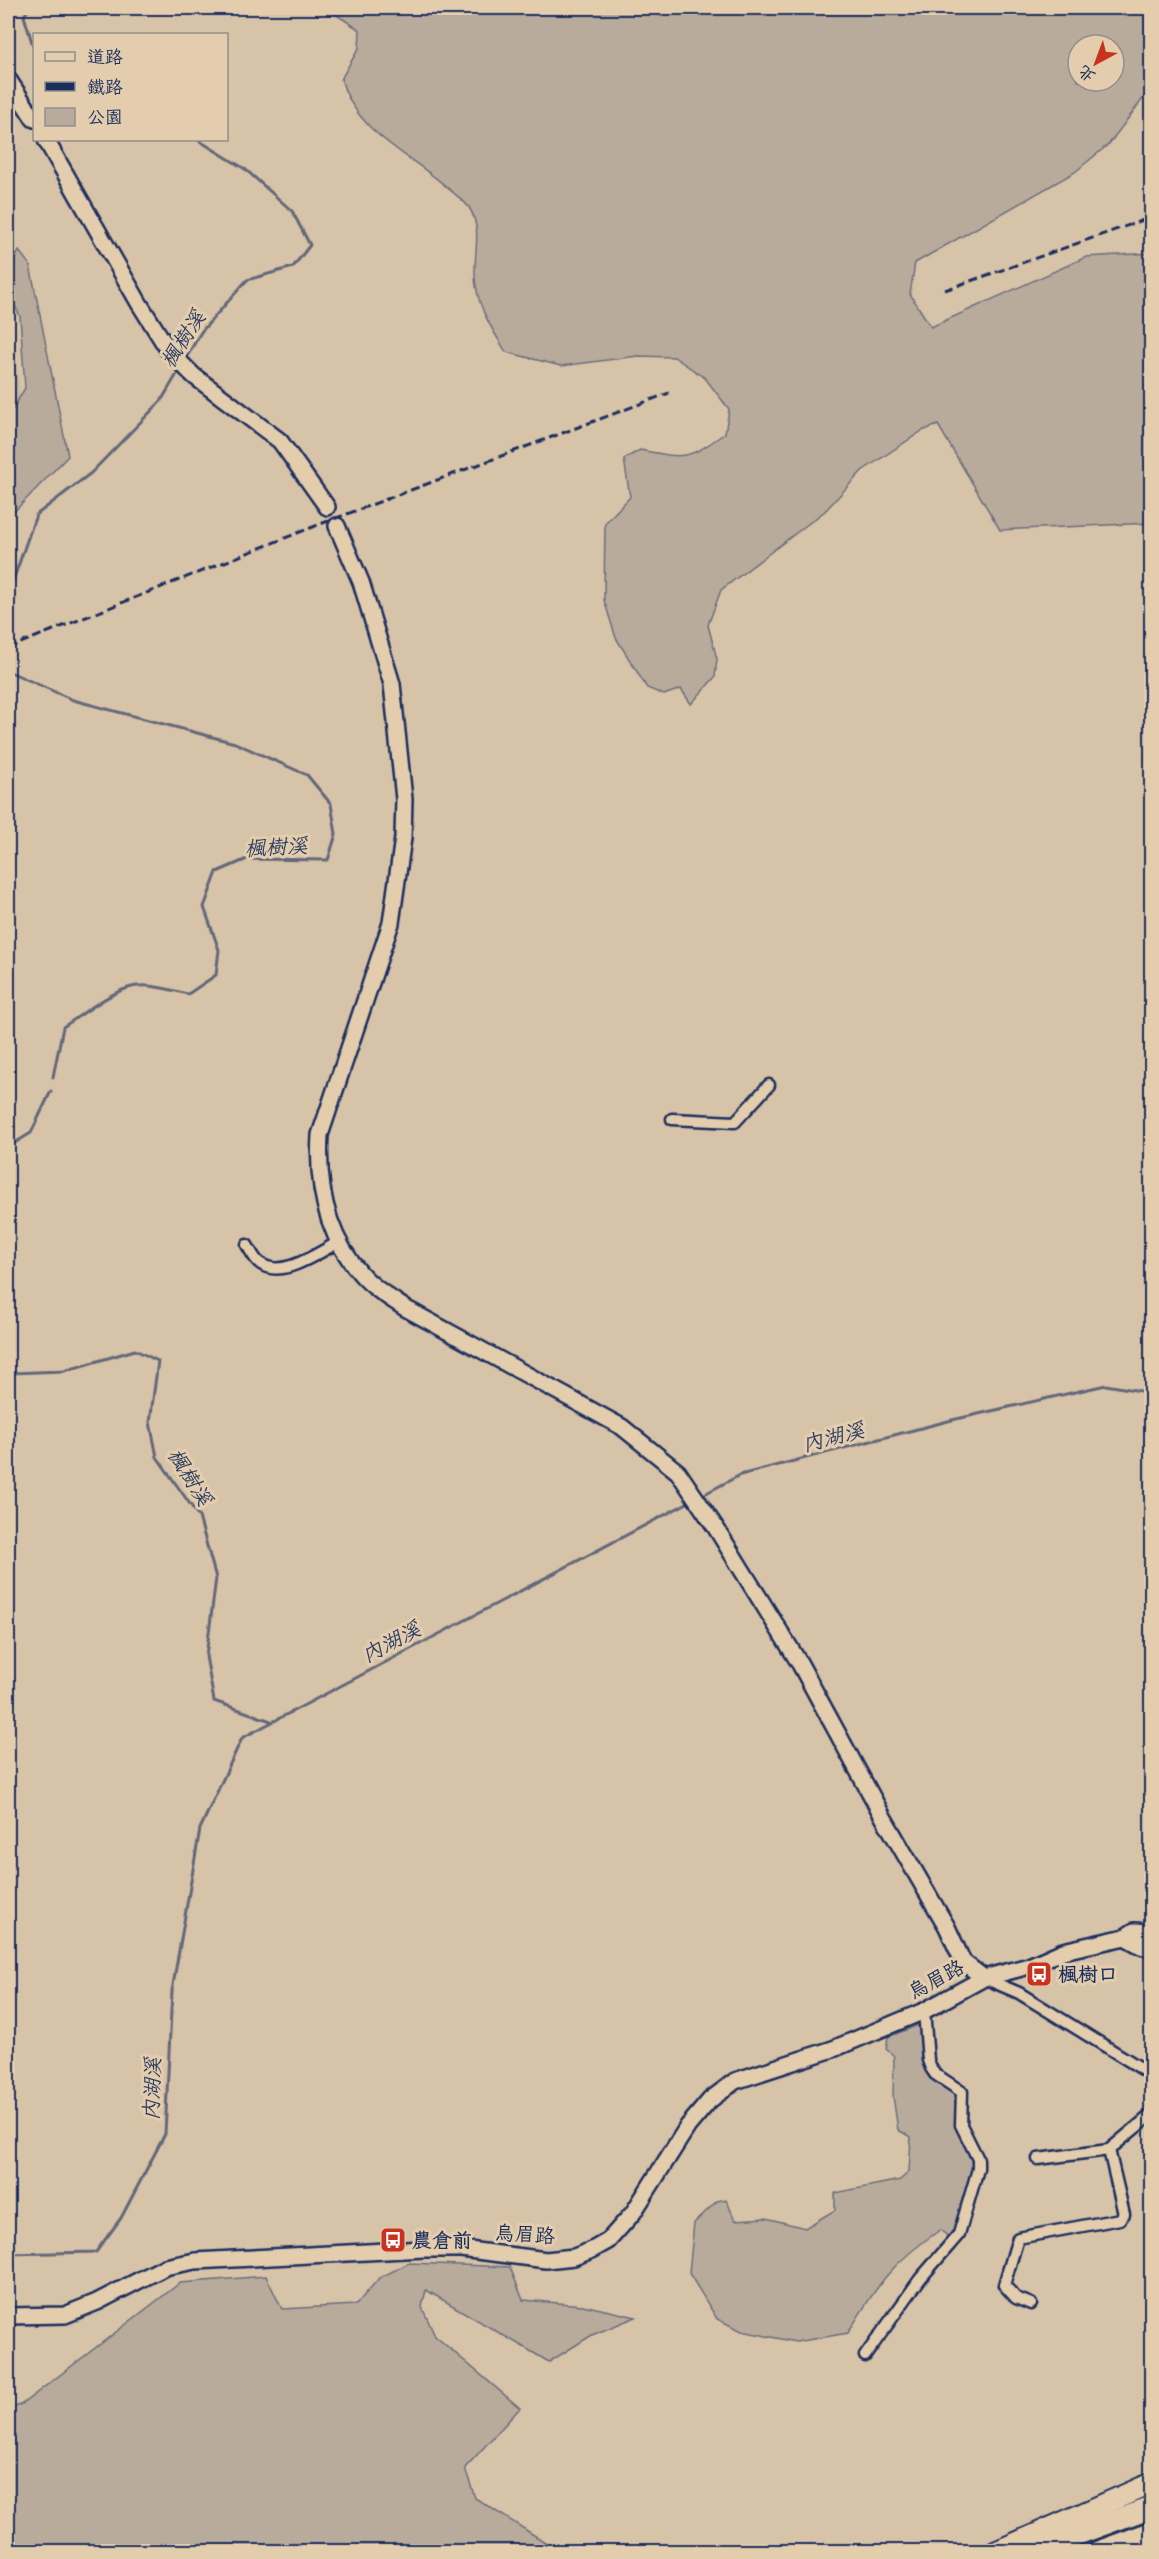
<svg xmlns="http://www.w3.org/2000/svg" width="1159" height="2559" font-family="Mali,'LXGW WenKai TC',sans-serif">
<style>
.built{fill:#c8b7a2}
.green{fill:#b8ab9c;stroke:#6a6d7d;stroke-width:1.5;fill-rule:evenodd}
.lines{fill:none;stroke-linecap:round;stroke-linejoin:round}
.stream{stroke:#62677a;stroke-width:3}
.street-casing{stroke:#1b2f5e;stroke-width:15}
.secondary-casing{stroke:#1b2f5e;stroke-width:20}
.highway-casing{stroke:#1b2f5e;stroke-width:24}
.street{stroke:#e3cdad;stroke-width:10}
.secondary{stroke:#e3cdad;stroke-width:15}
.highway{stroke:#e3cdad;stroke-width:20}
.rail{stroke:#1b2f5e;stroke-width:3;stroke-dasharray:9 4.5;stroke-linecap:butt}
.labels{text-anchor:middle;stroke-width:6;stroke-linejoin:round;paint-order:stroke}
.poi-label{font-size:20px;font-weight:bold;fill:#1b2f5e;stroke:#e3cdad;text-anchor:start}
.street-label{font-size:20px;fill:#1b2f5e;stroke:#e3cdad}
.water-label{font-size:21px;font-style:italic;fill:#2d3d65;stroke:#e3cdad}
</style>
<rect width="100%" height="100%" fill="#d7c3a8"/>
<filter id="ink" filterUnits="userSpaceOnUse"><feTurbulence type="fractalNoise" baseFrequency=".0167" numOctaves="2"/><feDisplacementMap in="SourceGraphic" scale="12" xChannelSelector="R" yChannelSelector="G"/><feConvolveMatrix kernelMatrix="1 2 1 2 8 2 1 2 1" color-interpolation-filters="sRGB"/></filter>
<g filter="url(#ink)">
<!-- built -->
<polygon class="built" points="8,303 22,409 8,417"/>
<!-- green -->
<g class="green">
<path d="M326,8h825v80l-42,56 -34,28 -160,91 -5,31 21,33 155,-70 65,-4v270l-151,7 -62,-105 -16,6 -60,40 -37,40 -104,79 -13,35 9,34 -2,18 -24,27 -10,-15 -17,6 -17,-7 -31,-50 -12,-38 1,-77 25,-26 -6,-38 16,-9c45,9 48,10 85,-17l4,-24 -24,-31 -31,-21 -36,-1 -77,10 -55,-14c-13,-21 -26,-41 -30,-66 -5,-26 8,-53 -6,-77 -4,-7 -13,-13 -20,-19 -40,-37 -93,-55 -109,-111l18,-31 1,-18zM1078,45h36v36h-36z"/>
<polygon points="19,251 30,265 68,456 8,518 8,417 25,388 20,316 8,292 8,273"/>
<path d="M921,2024l9,50 31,20 -2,26 20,52 -25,69 -14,-11c-49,33 -62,54 -92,103l-52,9 -54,-11 -25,-12 -28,-46 5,-50 23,-22 9,-2 9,21 31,-2 39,10 30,-18v-17l65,-13 9,-8 2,-35 -13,-7 -5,-34 1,-40 -8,-7 2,-12z"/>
<polygon points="409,2263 510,2267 523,2300 583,2305 636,2317 592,2335 549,2362 426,2290 422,2307 435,2336 520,2408 465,2468 475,2498 545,2542 537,2551 8,2551 8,2410 22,2404 180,2283 266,2276 282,2309 356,2305 379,2278"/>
</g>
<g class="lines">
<!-- stream -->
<g class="stream">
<polyline points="29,8 24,16 34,49"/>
<polyline points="185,360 201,332 247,280 293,267 310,245 292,211 245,169 198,140"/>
<polyline points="8,595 36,515 91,473 161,401 180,369"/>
<path d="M8,671l65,29 162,43 72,32 24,29 5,30 -8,26 -81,-1 -30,13 -13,35 15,43 -3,25 -28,19c-18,-4 -41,-12 -60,-6 -22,7 -45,26 -65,39l-10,50"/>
<polyline points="8,1147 31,1133 51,1091"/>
<polyline points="8,1371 11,1373 64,1371 135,1350 158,1361 150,1422 157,1457 199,1517 216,1578 206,1656 214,1701 271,1721"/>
<polyline points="699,1497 740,1475 952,1420 1106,1385 1152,1393"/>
<polyline points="8,2254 96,2252 121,2218 165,2134 172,1991 200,1829 242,1738 691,1501"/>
</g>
<!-- street casing -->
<g class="street-casing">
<g id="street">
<polyline points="672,1119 735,1122 769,1085"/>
<path d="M247,1245c4,6 8,16 14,19 22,15 58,-12 78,-22"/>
<polyline points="984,1978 1019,1993 1152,2075"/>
<polyline points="1109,2150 1152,2114"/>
<polyline points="1031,2304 1016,2298 1004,2285 1018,2238 1120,2219 1124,2214 1109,2150 1038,2159"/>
<polyline points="865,2356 920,2279 959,2234 978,2169 978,2159 961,2125 962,2092 935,2074 931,2068 928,2060 924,2011"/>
</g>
</g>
<!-- secondary casing -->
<g class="secondary-casing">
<g id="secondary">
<polyline points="8,79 34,119"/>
<polyline points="46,140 139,303 169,351 194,376 280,441 327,507"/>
<path d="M337,526l24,56 31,102 12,115 -1,39 -12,85 -71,212c-3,50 6,100 41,139 12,14 29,24 44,34l217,119 56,45 38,56 84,136 82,151 65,112 16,35 21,16"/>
<polyline points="1125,1937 1141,1946 1152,1949"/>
<polyline points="8,2316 65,2315 97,2302 165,2267 195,2261 424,2249 461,2249 546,2260 574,2257 592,2250 608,2241 633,2213 688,2126 710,2100 735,2081 833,2049 924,2011 984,1978 1029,1966 1063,1951 1125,1937 1134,1931 1152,1932"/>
</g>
</g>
<!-- highway casing -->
<g class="highway-casing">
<g id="highway">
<polyline points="995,2552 1152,2483"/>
<polyline points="1030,2552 1152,2507"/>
<polyline points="1097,2552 1152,2532"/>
</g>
</g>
<!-- street -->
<use href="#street" class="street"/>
<!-- secondary -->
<use href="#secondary" class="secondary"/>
<!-- highway -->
<use href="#highway" class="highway"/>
<!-- rail -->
<g class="rail">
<polyline points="945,290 1152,217"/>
<polyline points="8,648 323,523 669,393"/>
</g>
</g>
</g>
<!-- icons -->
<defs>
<g id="bus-square" transform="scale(1.35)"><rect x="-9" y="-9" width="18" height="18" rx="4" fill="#c8321e" stroke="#e3cdad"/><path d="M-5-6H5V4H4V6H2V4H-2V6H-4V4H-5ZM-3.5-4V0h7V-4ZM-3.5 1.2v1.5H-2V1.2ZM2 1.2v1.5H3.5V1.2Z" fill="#fff"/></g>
</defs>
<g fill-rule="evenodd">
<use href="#bus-square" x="1039" y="1974"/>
<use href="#bus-square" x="393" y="2240"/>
</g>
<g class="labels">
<!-- poi labels -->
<g class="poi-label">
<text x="1058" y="1981">楓樹口</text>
<text x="412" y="2247">農倉前</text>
</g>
<!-- street labels -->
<g class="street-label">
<text transform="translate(936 1979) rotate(-28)" y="7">烏眉路</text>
<text transform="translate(525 2234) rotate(4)" y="7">烏眉路</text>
</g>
<!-- water labels -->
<g class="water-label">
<text transform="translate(183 339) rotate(-57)" y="7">楓樹溪</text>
<text transform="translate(276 847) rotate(-3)" y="7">楓樹溪</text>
<text transform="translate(833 1437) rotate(-14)" y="7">內湖溪</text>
<text transform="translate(190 1477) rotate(58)" y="7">楓樹溪</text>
<text transform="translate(391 1642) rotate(-28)" y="7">內湖溪</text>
<text transform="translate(152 2089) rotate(-88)" y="7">內湖溪</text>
</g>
</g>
<!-- margin -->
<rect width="1159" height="2559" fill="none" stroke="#e3cdad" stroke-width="30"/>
<rect x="15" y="15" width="1129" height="2529" fill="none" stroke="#1b2f5e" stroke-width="2" filter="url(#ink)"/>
<!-- legend -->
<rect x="33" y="33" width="195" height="108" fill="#e3cdad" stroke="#938e8d" stroke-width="1.5"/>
<rect x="45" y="52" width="30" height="9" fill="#e3cdad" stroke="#938e8d" stroke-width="1.5"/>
<text x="87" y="63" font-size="18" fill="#1b2f5e">道路</text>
<rect x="45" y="82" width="30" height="9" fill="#1b2f5e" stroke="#938e8d" stroke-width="1.5"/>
<text x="87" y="93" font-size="18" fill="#1b2f5e">鐵路</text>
<rect x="45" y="108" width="30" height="18" fill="#b8ab9c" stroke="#938e8d" stroke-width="1.5"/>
<text x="87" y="123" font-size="18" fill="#1b2f5e">公園</text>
<!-- north arrow -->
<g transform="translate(1096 63) rotate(221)"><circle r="28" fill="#e3cdad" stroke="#938e8d" stroke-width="1.5"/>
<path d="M0-4.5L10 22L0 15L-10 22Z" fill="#c8321e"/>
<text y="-9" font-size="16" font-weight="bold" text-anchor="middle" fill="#1b2f5e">北</text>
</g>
</svg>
